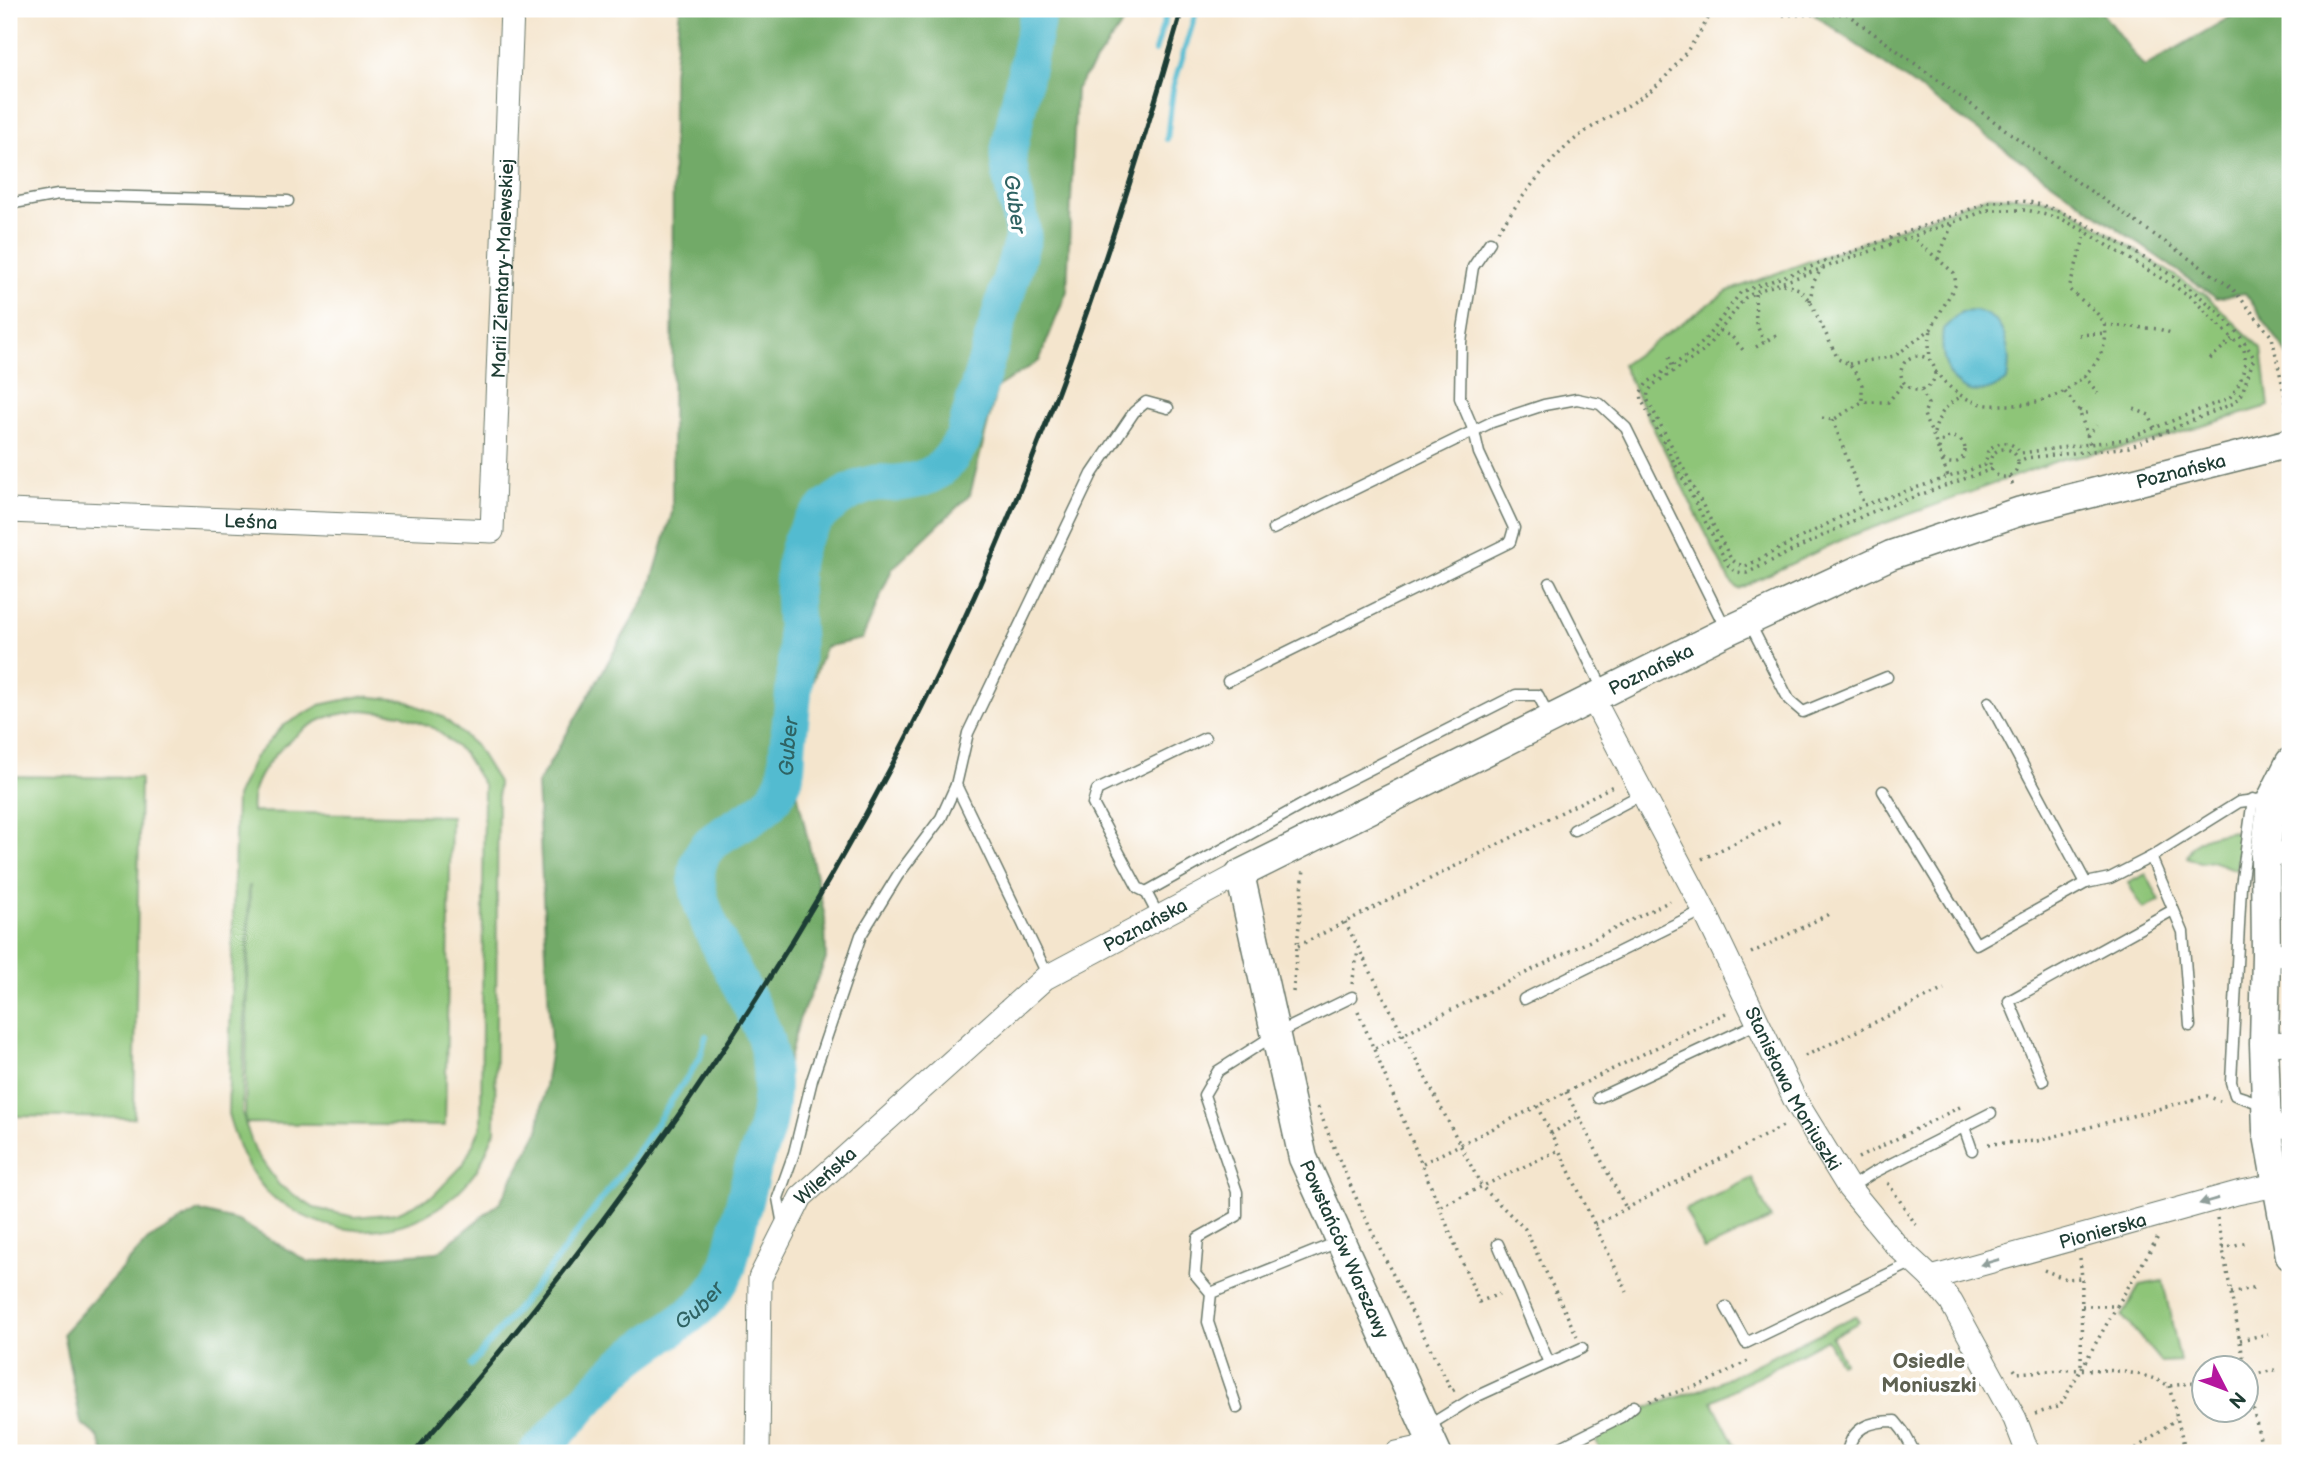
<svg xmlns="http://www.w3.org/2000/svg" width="2299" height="1462" font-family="'Balsamiq Sans',sans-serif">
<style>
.green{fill:#8ec578;stroke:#568156;stroke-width:2;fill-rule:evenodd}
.forest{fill:#72aa68;stroke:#48744e;stroke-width:2}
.water{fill:#53bbd0;stroke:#397c82;stroke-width:2}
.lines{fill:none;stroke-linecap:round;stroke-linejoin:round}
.stream{stroke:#53bbd0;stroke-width:6}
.river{stroke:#53bbd0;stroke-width:37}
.service-casing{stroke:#6a786a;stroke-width:13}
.minor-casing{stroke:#6a786a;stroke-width:25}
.tertiary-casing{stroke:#6a786a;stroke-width:31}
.path{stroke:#6a786a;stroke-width:3.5;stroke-dasharray:2 5;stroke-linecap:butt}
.service{stroke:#fff;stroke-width:10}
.minor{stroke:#fff;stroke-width:23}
.tertiary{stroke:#fff;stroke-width:28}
.rail{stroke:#1f3d34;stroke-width:5}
.oneway{fill:#8f9e9a}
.labels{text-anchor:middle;stroke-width:7;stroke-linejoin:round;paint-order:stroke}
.street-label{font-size:19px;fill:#1f3d34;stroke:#fff}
.water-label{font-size:21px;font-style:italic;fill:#2f6363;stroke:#fff}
.neighbourhood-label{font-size:21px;font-weight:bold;fill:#5e6152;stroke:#fff}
</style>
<rect width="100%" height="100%" fill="#fff"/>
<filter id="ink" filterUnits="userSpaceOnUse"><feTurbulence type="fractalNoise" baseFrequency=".0143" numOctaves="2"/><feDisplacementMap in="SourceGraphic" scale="14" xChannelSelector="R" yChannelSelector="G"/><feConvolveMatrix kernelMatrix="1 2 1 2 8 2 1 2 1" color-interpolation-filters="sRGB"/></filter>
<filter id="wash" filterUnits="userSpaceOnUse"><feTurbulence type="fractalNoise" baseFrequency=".00686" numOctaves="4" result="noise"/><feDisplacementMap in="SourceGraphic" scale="28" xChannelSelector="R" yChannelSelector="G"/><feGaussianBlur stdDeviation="1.57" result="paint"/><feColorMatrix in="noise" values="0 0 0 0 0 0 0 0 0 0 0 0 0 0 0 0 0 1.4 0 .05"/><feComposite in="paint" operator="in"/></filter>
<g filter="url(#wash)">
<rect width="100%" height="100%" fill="#f4e5cd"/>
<!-- green -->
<g class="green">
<polygon points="1988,196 2038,198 2063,204 2204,294 2262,349 2269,406 2143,444 2062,459 1850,536 1738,589 1729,580 1622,365 1728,291"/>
<path d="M362,696l42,4 39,17 32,28 23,37 -3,349c-6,13 -12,31 -21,43 -43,58 -123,74 -184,34 -7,-4 -16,-9 -22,-15 -24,-27 -30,-46 -40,-79l8,-317 18,-39 29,-32 37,-21zM362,710l39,4 35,15 28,25 20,32 -3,341 -18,38 -29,30 -37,18 -42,4 -41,-9 -35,-23 -24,-34 -10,-28 200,3 6,-310 -199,-4c-5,-38 40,-80 73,-94 11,-4 25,-5 37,-8zM249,886h1l-5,236 -3,-10z"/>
<polygon points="9,776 140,778 134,1118 9,1116"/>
<path d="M2234,831l7,9 -5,30 -24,-9 -12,2 -13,-6c7,-22 27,-22 47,-26z"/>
<polygon points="2146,874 2160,901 2143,909 2128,883"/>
<polygon points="1752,1178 1771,1219 1704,1250 1685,1210"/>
<polygon points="2163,1281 2180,1361 2161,1362 2122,1316 2140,1285"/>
<polygon points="1855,1316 1859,1322 1831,1337 1844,1362 1840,1364 1827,1339 1712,1401 1739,1453 1601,1453 1594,1436 1646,1408 1714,1385"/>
</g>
<!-- forest -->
<g class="forest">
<polygon points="680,9 1133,9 1076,89 1067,291 1039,361 997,387 970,495 892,569 862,639 825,647 788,751 825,917 826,959 799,1020 749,1218 723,1277 701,1315 667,1345 523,1453 104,1453 98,1437 81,1423 63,1333 148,1240 198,1211 238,1221 309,1262 438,1252 500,1202 538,1132 551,1048 537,785 649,591 672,513 673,73"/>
<polygon points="1806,9 2099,9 2144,67 2244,9 2290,9 2290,358 2245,293 2216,298"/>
</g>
<!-- water -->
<path class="water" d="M1975,311c32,5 37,43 32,69 -43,32 -70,-7 -64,-51l18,-17z"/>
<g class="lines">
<!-- stream -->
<g class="stream">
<polyline points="1155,51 1168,9"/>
<polyline points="1167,139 1173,88 1197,9"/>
<polyline points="980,387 989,391"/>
<polyline points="716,962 725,954"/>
<polyline points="471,1365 552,1266 642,1145 700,1058 706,1036"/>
<polyline points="203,1450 206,1453"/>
</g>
<!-- river -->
<path class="river" id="s1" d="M537,1453c30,-28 55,-62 86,-89 36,-32 86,-49 105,-97 8,-32 16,-64 24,-97 5,-15 12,-30 15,-45 6,-26 6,-58 -1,-84 -13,-45 -74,-126 -69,-170 5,-46 66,-42 85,-87 6,-11 5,-28 6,-41 4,-32 8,-63 8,-95 0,-35 -10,-82 8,-114 14,-24 45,-46 72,-51 7,-1 14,1 21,0 13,-1 29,-4 40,-12 12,-8 19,-21 26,-32l60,-201c-2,-29 -14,-54 -15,-84l31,-145"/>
</g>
</g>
<g filter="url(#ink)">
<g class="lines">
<!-- service casing -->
<g class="service-casing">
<g id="service">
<polyline points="9,204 58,195 288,201"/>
<polyline points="1273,529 1492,422 1544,405 1577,399 1600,404 1626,428 1727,631"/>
<polyline points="1550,583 1604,691"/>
<polyline points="1750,624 1789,700 1803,712 1887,677"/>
<polyline points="1228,681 1510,542 1514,528 1479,453 1474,431 1460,398 1461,342 1473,267 1490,242"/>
<polyline points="1989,702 2086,883"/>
<polyline points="956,785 1048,976"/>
<polyline points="1883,791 1976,944 2086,883 2110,878 2151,857 2239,802 2271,798"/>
<polyline points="2253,799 2241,886 2231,1082 2235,1095 2265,1105"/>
<polyline points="1574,830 1642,794"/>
<polyline points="2151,857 2183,932 2190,1026"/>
<polyline points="1146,892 1327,791 1516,695 1538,695 1551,720"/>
<polyline points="1159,917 1146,892 1138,888 1093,804 1097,790 1205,738"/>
<polyline points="1524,999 1704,910"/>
<polyline points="2043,1081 2009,1001 2173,910"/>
<polyline points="1598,1098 1758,1023"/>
<polyline points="1964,1127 1972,1150"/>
<polyline points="1849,1188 1873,1173 1991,1113"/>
<polyline points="783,1225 778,1198 794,1153 812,1080 861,935 898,875 941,818 956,785 968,733 1092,474 1134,412 1146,402 1168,408"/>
<polyline points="1498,1244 1549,1363"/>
<polyline points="1211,1293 1195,1274 1198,1238 1237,1216 1237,1192 1204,1095 1218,1071 1276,1034 1352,997"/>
<polyline points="1726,1307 1746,1343 1913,1262"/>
<polyline points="1237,1408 1208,1322 1211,1293 1338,1242"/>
<polyline points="1428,1426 1473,1398 1582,1348"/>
<polyline points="1549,1453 1621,1417 1634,1406"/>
<path d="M1847,1453c5,-26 23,-32 48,-32l8,10 12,22"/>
</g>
</g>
<!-- minor casing -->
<g class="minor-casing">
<g id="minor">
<path id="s2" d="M9,511l483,20 20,-522"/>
<path id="s3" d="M1593,699l111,211 91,190 54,88 47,57 35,33 20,24 64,117 13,34"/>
<polyline points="2265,855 2290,853"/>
<polyline points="2266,954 2290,955"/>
<polyline points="2264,1044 2290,1043"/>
<polyline points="2267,1130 2290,1126"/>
<path id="s4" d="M1931,1278l306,-85 39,-8"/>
<path id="s5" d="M758,1453l2,-175 41,-81 244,-219 195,-104"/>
<polyline points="1397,1453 1433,1445"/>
</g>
</g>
<!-- tertiary casing -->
<g class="tertiary-casing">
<g id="tertiary">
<polyline points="2290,762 2272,798 2265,855 2266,954 2264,1044 2267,1130 2290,1256"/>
<path id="s6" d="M1437,1453l-134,-295 -63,-284 487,-243 164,-76 130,-44 269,-68"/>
</g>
</g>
<!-- path -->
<g class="path">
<polyline points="1763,9 1779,15 1847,14 2076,181 2232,288 2272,337 2286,401 2287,419"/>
<path d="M1988,210h39l35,9 24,13 104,64 54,54c4,14 -4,38 -15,48l-102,41 -106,14c-10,-13 -21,-13 -33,-3l-3,15 -121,40 -118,61 -9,-2 -6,-5 -84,-160 1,-7 5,-7 51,-34 41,-53 10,-6z"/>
<path d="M1498,231c23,-32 46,-66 76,-91 22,-18 50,-30 73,-47 23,-15 54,-59 66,-84"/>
<polyline points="1938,259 1953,222"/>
<polyline points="1783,284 1799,289 1810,301 1838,359 1849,364 1857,375 1862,385 1862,402"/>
<polyline points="1755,294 1756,323 1764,342"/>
<polyline points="1810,301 1813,283 1822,268"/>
<polyline points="2105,325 2159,329 2174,334"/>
<polyline points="1720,331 1732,337 1744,351"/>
<polyline points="2079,335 2105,333"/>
<polyline points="1756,347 1778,334"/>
<circle cx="1918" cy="373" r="17"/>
<polyline points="1669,357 1673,368"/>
<polyline points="2210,359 2232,339"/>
<polyline points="1930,361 1929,344 1931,329"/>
<polyline points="1849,364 1895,356 1931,329 1956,284 1954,273 1912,237"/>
<path d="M1935,371c13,16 26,28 47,33 7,2 15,1 21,1 37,1 66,-10 90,-39 8,-10 15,-25 12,-39 -4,-16 -26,-27 -36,-38l17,-57"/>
<polyline points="2084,376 2098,393"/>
<polyline points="1921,390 1928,404 1924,414 1926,421 1933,435 1948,477"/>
<polyline points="2065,392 2079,410 2090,444"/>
<polyline points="2134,409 2149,415 2155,428"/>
<polyline points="2079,410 2091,415"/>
<polyline points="1822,418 1833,420 1862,402 1888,402 1904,383"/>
<polyline points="1833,420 1864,505"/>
<path d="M1934,433c4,-16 11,-29 27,-36"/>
<polyline points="2087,436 2096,425"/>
<circle cx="1952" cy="450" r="13"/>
<circle cx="2004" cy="463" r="14"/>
<path d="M1992,469l-123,44 -122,60 -12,-1 -7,-7 -86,-164 -1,-9 6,-9 45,-31 12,-11 37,-49 249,-90c14,0 30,-3 43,1 30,7 56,23 83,38 50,30 110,65 138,117l-13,38 -7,7 -105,44 -103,11 -8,3"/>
<polyline points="2009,476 2013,486"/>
<polyline points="1702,859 1780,821"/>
<polyline points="1345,922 1482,1187 1525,1229 1577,1336"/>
<polyline points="1298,946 1615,785"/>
<polyline points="1751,953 1831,913"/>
<polyline points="1352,984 1358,951"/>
<polyline points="1293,992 1304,868"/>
<polyline points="1358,1011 1479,1302 1499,1294"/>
<polyline points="1375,1048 1670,901"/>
<polyline points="1805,1056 1944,989"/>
<polyline points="1566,1092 1626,1208"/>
<polyline points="1538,1106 1559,1150"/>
<path d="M1318,1107c37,98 87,191 134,284l4,-2"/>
<polyline points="1551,1134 1579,1116"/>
<polyline points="1988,1144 2037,1141 2207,1096 2220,1101"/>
<polyline points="1858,1158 1964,1105"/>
<polyline points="1423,1163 1728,1012"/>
<polyline points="1888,1183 1916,1225"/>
<polyline points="1441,1206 1559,1150 1627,1292"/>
<polyline points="2217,1218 2245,1368"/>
<polyline points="1595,1225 1785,1125"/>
<polyline points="2222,1248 2248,1242"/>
<polyline points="2080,1258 2082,1278 2081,1366"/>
<polyline points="2044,1270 2066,1279 2082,1278"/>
<polyline points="2231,1293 2257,1287"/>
<polyline points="2082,1306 2117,1306 2158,1237"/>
<polyline points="2240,1340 2268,1334"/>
<path d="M2014,1369l3,4c42,-3 116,-10 152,13l35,-4"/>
<polyline points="2246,1375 2263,1453"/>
<polyline points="2246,1376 2275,1370"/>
<polyline points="2169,1386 2186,1453"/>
<polyline points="1649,1401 1705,1383 1752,1359"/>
<polyline points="2035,1414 2060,1406 2117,1306"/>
<polyline points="2123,1450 2133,1451 2176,1419"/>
</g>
<!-- service -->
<use href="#service" class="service"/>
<!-- minor -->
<use href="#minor" class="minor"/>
<!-- tertiary -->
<use href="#tertiary" class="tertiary"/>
<!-- rail -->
<path class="rail" d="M414,1453c228,-262 418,-540 561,-858 85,-189 150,-387 207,-586"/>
</g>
<!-- one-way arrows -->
<defs><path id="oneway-solid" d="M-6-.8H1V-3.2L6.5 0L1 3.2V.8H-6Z" transform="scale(1.75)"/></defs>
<g class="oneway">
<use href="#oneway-solid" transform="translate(2209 1201) rotate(164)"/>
<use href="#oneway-solid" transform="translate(1990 1262) rotate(164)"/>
</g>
</g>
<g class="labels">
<!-- street labels -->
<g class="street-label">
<text dy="7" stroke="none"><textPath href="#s2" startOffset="746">Marii Zientary-Malewskiej</textPath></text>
<text dy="7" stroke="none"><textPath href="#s6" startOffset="1642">Poznańska</textPath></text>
<text dy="7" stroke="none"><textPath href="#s2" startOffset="242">Leśna</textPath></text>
<text dy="7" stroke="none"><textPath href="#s6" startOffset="1074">Poznańska</textPath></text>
<text dy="7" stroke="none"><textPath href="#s5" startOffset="707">Poznańska</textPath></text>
<text dy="7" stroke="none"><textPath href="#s3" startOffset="438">Stanisława Moniuszki</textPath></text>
<text dy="7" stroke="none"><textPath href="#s5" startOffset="298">Wileńska</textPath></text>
<text dy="7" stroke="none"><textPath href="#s4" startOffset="178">Pionierska</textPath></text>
<text transform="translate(1345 1249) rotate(66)" y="7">Powstańców Warszawy</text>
</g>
<!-- water labels -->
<g class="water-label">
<text transform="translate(1015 204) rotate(82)" y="7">Guber</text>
<text dy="7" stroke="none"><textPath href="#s1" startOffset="850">Guber</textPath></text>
<text dy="7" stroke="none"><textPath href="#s1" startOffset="220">Guber</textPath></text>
</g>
<!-- neighbourhood labels -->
<g class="neighbourhood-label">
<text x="1929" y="1368">Osiedle<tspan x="1929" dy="24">Moniuszki</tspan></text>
</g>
</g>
<!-- margin -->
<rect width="2299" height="1462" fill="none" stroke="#fff" stroke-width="35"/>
<!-- north arrow -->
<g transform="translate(2225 1389) rotate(132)"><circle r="33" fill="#ffffff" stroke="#a5b1ae" stroke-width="2"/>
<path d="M0-5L12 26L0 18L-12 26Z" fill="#b5179e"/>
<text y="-10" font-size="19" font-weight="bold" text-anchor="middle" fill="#1f3d34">N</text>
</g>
</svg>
